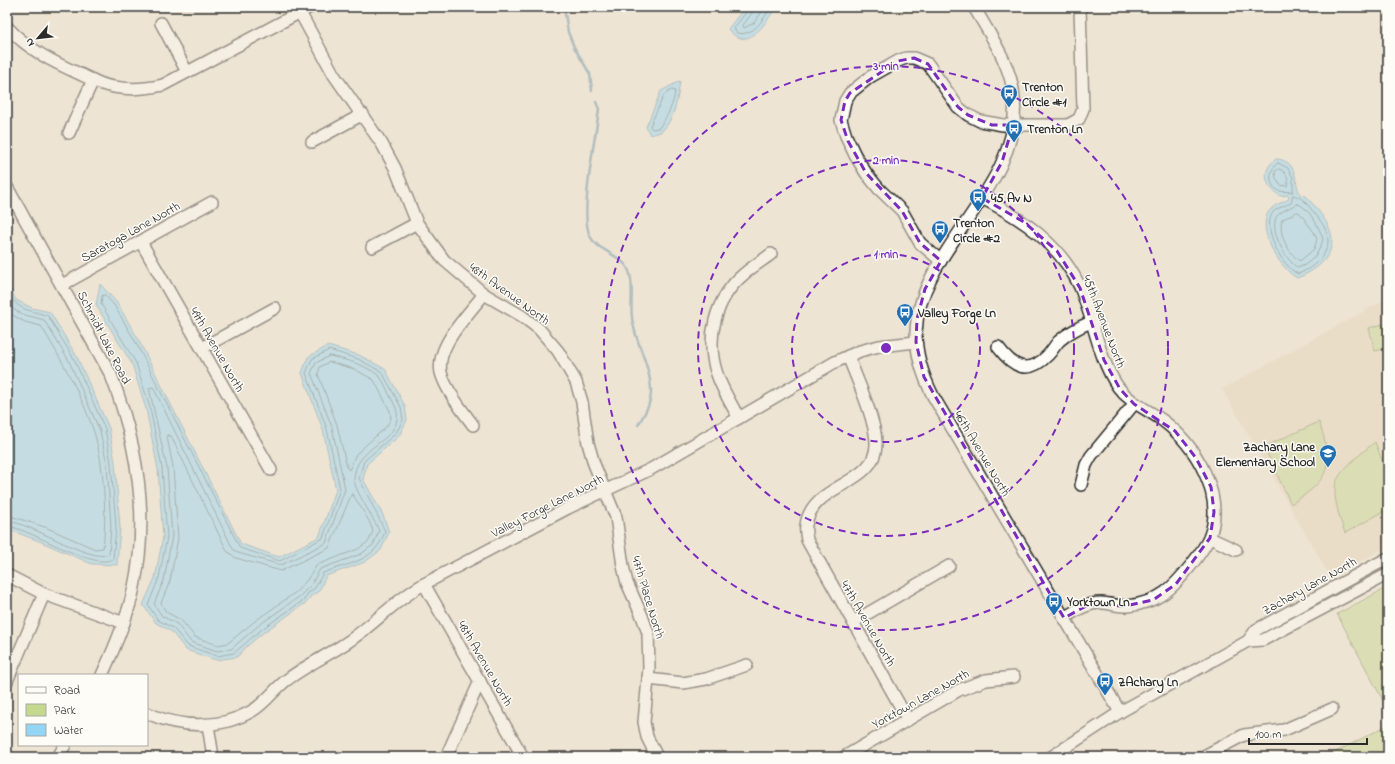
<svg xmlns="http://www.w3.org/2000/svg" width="1395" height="764" font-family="'Indie Flower',sans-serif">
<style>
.built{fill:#e4d4ba}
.green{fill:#c4d88e;stroke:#78825c}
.water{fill:#92d5f4;stroke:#6991a4}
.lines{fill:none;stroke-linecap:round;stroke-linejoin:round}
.shore{stroke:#546f7b;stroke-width:1}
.stream{stroke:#6991a4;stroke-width:2.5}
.minor-casing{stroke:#2b2b2b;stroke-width:14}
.minor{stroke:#fdfcf7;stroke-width:11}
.marked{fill:none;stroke:#7b2cbf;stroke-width:3;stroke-dasharray:8 5;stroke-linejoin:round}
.ring{fill:none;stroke:#7b2cbf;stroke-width:2;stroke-dasharray:7 5}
.labels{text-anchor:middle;stroke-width:3;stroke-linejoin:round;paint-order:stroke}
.poi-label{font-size:13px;font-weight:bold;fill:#2b2b2b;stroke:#fdfcf7;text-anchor:start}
.street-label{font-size:13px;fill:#2b2b2b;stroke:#fdfcf7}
.centre{fill:#7b2cbf;stroke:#fdfcf7;stroke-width:2}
.ring-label{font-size:12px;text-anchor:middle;font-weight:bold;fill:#7b2cbf;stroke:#fdfcf7;stroke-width:3;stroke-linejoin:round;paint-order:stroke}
</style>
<rect width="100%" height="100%" fill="#eee4d3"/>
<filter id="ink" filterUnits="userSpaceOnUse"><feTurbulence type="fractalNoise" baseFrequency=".025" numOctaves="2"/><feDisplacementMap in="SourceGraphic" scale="8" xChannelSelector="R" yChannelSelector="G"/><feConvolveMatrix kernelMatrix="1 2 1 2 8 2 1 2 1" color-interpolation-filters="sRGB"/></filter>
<g filter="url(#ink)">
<!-- built -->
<polygon class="built" points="1388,298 1388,546 1331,578 1222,389"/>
<!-- green -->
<g class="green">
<polygon points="1383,324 1388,348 1375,351 1369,328"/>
<path d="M1319,422c15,44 12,57 -28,82l-25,-53 2,-6z"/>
<path d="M1375,442l13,34v33l-43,24c-5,-14 -14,-39 -8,-53 7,-14 26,-28 38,-38z"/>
<polygon points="1388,587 1388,710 1337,614"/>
<polygon points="1388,725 1388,757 1326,757"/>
</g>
<!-- water -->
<g class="water">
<path d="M745,7h31c-10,16 -29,47 -48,22z"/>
<path d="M680,81c-2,16 -5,38 -18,50 -3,2 -8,3 -12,4l-4,-8 15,-36z"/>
<path d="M1276,159c22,1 18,22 24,36l6,1c9,11 25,27 26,43 1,20 -19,33 -35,39 -17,-9 -45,-53 -25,-70 4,-4 12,-6 17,-9l-1,-4 -8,1c-15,-10 -20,-25 -4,-37z"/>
<polygon points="7,282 16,300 32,308 50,312 77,357 109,428 115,462 120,528 117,565 92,564 39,541 7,529"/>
<polygon points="100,284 117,303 137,337 241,544 279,557 319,537 336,490 323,430 302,373 308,357 328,346 359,355 385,369 405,406 407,420 399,436 367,464 363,479 383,515 389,532 381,550 365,562 326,576 319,591 311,596 307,602 264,632 246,647 237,657 216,660 186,650 171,631 156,623 143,605 155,578 163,537 158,469 146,409 132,364 96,305"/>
</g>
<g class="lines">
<!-- shore -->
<g class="shore">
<path d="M748,7l-1,4 -13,17 3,5c17,4 26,-14 34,-26"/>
<polyline points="753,7 752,13 743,25 744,28 754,23 765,7"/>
<path d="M672,90l3,1c-1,13 -8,26 -16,37l-7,1 -2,-3 14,-31z"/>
<path d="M1278,163l10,5 5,10v14c-4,-1 -9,0 -13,-1 -12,-3 -12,-22 -2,-28z"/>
<path d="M1279,169c7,2 11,10 8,17l-7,-1 -4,-7 -1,-6z"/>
<path d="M1293,195c7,1 14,8 18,14 7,8 16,19 17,30 1,17 -17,30 -30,35 -16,-7 -38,-48 -24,-63 4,-3 12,-6 17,-8z"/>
<path d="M1298,204c11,3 22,25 25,35 -4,14 -11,24 -25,29 -12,-7 -30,-39 -21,-52 3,-4 17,-11 21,-12z"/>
<path d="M1297,212h2l15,20 3,7 -3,10 -14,12c-12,-8 -22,-27 -18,-41z"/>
<path d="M7,291c11,21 21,18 41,25l26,43 31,70 6,34 5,64 -3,32c-20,12 -81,-30 -106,-33"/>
<path d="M105,295l9,10 20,34 106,209 40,13 43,-23 17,-49 -13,-60 -21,-56 6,-14 17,-9 29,9 24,13 19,35 2,13 -7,13 -32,28 -5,17 26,53c-9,31 -37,32 -62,42l-8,15 -7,5 -4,7 -42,29 -28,24 -17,3 -29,-10 -15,-18 -15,-8 -10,-15 11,-27 8,-41 -5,-69 -12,-60 -14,-45 -35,-59 1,-8z"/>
<path d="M7,302c7,13 25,14 37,18l25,41 31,70 7,33 4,63 -2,27c-17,10 -79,-32 -102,-33"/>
<path d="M7,312l18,10 16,4c20,33 41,69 53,106 10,31 13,84 9,116l-8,1 -50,-22 -38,-12"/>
<path d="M330,356c16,4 34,8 48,19 5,4 9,15 12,21 3,6 9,15 7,23 -3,24 -42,28 -43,60 0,11 20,39 25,52l-6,14 -12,9 -41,15 -9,16 -11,11 -41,29 -28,24 -14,2 -26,-9 -14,-18 -15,-8 -8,-12 10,-24 8,-44 -5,-68 -18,-80 4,-1 80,162 5,4 43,12 45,-22 19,-54 -13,-62 -21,-54 5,-10z"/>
<polygon points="330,362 354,369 374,380 390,411 391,418 387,426 356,454 349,470 347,468 337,425 318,374 320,367"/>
<polygon points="168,435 171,436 227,551 236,558 281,571 329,548 352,493 369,521 373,531 369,541 358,549 317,565 307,580 296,592 255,621 228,643 218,645 195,637 181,620 166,612 161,603 170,581 178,538 173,467 167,437"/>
</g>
<!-- stream -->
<g class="stream">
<polyline points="564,7 568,32 574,47 590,74 592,91"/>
<path d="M596,102l3,7c-3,28 -20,105 -9,127 7,15 28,17 37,31 8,14 3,36 5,51 3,24 18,46 19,71 1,14 -6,24 -13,36"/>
</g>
<!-- minor casing -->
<g class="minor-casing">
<g id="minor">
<polyline points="297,7 334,75 382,144 395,168 417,223 444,260 484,294 522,316 539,329 558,351 576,382 582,402 588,443 594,464 616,517 623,566 627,583 642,616 648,633 649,668 644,722 647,737 657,757"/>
<path d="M974,7c16,28 37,57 40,90 9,92 -96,151 -98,236 0,23 7,43 17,63l187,316"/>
<polyline points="161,23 187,72"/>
<path d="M7,27c23,24 46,35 75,48 10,5 21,11 32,12 17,3 32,2 49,-2l147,-78"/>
<polyline points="69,133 93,80"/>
<polyline points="312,142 363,114"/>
<path d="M7,187l104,188c26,68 39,139 23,212 -6,30 -19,60 -32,88"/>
<path d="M982,198c41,21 78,46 98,89 14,33 18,71 38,100 12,16 29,22 44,33 34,25 64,76 47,118 -4,9 -11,18 -17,26 -19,24 -32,38 -64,42 -9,1 -18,-3 -27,-3 -14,0 -26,8 -37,15"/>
<polyline points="141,242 271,470"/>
<polyline points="372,247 417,223"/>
<polyline points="941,261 920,243 902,211 879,189 866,173 855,155 846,136 841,120 845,101 850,93 870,77 898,61 906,58 914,58 928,64 958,107 968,115 980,121 1003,125 1068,125 1079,119 1083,109 1080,7"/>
<polyline points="62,285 212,202"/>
<path d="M998,347c15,20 30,29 50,8 4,-4 7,-10 11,-14 10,-9 20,-14 32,-19"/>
<polyline points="202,348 275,308"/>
<path d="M848,356c9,23 28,65 28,87 1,43 -64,39 -70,82 -1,5 0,10 1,15l101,180"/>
<path d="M739,418c-8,-14 -17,-29 -22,-44 -12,-35 -2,-76 27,-100 8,-7 18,-13 27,-20"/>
<path d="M473,425c-11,-15 -25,-32 -31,-49 -10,-27 27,-62 42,-82"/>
<polyline points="1081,485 1086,465 1091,456 1134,404"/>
<polyline points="1210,538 1236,550"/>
<polyline points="7,575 44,594 124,623"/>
<polyline points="424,584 523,757"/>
<polyline points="853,622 949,566"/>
<polyline points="1248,641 1263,640 1388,574"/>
<polyline points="648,679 683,683 706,679 747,665"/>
<polyline points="7,681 44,594"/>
<path d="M147,713c33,15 72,17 105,-2 14,-8 23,-23 36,-32 20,-15 43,-25 64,-40 25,-18 45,-40 72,-55l144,-76 83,-39 184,-107 25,-11 19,-5 37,-4"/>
<polyline points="208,725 213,757"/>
<polyline points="58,757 65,745"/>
<polyline points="446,757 480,681"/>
<polyline points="844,757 959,690 986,680 1014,677"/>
<polyline points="1051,757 1120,712 1248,641 1256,630 1388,558"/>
<polyline points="1202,757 1244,735 1284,730 1332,709"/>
</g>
</g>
<!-- minor -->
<use href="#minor" class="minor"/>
</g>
</g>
<!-- marked area -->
<path d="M0 0H1395V764H0ZM914,58l14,6 30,43 10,8 24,10h21l-11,37 -20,36 42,24 33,29 23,37 24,72 16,29 14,15 41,27 21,27 15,29 3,25 -4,26 -34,46 -23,16 -28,6 -37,-1 -24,13 -140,-241 -8,-35 1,-23 8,-30 16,-28 -21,-18 -18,-32 -36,-38 -18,-32 -7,-21 4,-19 5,-8 48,-32z" fill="#eee4d3" fill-opacity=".55" fill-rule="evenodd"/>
<path class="marked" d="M914,58l14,6 30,43 10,8 24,10h21l-11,37 -20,36 42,24 33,29 23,37 24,72 16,29 14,15 41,27 21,27 15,29 3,25 -4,26 -34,46 -23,16 -28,6 -37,-1 -24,13 -140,-241 -8,-35 1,-23 8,-30 16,-28 -21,-18 -18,-32 -36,-38 -18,-32 -7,-21 4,-19 5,-8 48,-32z"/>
<!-- distance rings -->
<g class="ring">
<circle cx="886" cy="348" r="94"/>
<circle cx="886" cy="348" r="188"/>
<circle cx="886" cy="348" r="282"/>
</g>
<!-- icons -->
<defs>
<g id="bus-pin" transform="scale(0.9)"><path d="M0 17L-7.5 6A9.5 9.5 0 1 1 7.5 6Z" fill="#1f6fb2" stroke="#fdfcf7"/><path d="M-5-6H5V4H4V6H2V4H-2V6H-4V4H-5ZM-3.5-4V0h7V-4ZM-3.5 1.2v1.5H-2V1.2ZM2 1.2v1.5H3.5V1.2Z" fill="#fff"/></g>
<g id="school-pin" transform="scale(0.9)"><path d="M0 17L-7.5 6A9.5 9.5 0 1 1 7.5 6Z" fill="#1f6fb2" stroke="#fdfcf7"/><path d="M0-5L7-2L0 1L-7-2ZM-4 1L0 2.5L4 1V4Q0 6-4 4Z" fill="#fff"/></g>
</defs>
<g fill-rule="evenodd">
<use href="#bus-pin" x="1009" y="93"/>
<use href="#bus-pin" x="1014" y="128"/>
<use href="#bus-pin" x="978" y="197"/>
<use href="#bus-pin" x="940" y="229"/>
<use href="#bus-pin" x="905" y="312"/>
<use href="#school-pin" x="1328" y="453"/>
<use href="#bus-pin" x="1054" y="601"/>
<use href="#bus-pin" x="1105" y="681"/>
</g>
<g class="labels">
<!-- poi labels -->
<g class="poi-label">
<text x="1022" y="91">Trenton<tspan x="1022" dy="15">Circle #1</tspan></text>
<text x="1027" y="133">Trenton Ln</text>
<text x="991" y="202">45 Av N</text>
<text x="953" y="227">Trenton<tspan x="953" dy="15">Circle #2</tspan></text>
<text x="918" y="317">Valley Forge Ln</text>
<text x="1315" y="451" text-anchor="end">Zachary Lane<tspan x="1315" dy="15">Elementary School</tspan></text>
<text x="1067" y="606">Yorktown Ln</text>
<text x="1118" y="686">ZAchary Ln</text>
</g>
<!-- street labels -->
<g class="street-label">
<text transform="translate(130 231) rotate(-29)" y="5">Saratoga Lane North</text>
<text transform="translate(510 293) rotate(36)" y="5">48th Avenue North</text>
<text transform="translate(1105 321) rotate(69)" y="5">45th Avenue North</text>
<text transform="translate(105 337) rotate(63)" y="5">Schmidt Lake Road</text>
<text transform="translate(218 349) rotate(60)" y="5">49th Avenue North</text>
<text transform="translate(983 453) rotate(59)" y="5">46th Avenue North</text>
<text transform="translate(547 505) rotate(-27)" y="5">Valley Forge Lane North</text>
<text transform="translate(1309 585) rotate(-29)" y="5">Zachary Lane North</text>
<text transform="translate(649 597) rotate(73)" y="5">47th Place North</text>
<text transform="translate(869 623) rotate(60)" y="5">47th Avenue North</text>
<text transform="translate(486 663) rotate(60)" y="5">48th Avenue North</text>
<text transform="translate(920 698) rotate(-29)" y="5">Yorktown Lane North</text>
</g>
</g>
<circle cx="886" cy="348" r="6" class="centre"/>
<g class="ring-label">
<text x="886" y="70">3 min</text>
<text x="886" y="164">2 min</text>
<text x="886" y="258">1 min</text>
</g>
<!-- margin -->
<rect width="1395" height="764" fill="none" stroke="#fdfcf7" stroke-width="24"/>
<rect x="12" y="12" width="1371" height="740" fill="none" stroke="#2b2b2b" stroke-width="1.5" filter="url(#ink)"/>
<!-- legend -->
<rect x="18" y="674" width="130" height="72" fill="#fdfcf7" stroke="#a9a8a5"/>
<rect x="26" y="687" width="20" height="6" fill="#fdfcf7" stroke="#a9a8a5"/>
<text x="54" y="694" font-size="12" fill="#2b2b2b">Road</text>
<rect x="26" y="704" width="20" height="12" fill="#c4d88e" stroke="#a9a8a5"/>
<text x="54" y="714" font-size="12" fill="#2b2b2b">Park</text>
<rect x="26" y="724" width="20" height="12" fill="#92d5f4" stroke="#a9a8a5"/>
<text x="54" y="734" font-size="12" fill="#2b2b2b">Water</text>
<!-- north arrow -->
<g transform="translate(38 38) rotate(242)" stroke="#fdfcf7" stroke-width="3" paint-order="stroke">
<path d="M0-3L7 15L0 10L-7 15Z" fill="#2b2b2b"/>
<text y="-6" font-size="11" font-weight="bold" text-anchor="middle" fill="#2b2b2b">N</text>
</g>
<!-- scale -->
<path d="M1249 738v6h118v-6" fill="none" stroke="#2b2b2b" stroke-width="2"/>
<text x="1255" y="738" font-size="12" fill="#2b2b2b" stroke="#fdfcf7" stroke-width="3" paint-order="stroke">100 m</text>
</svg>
